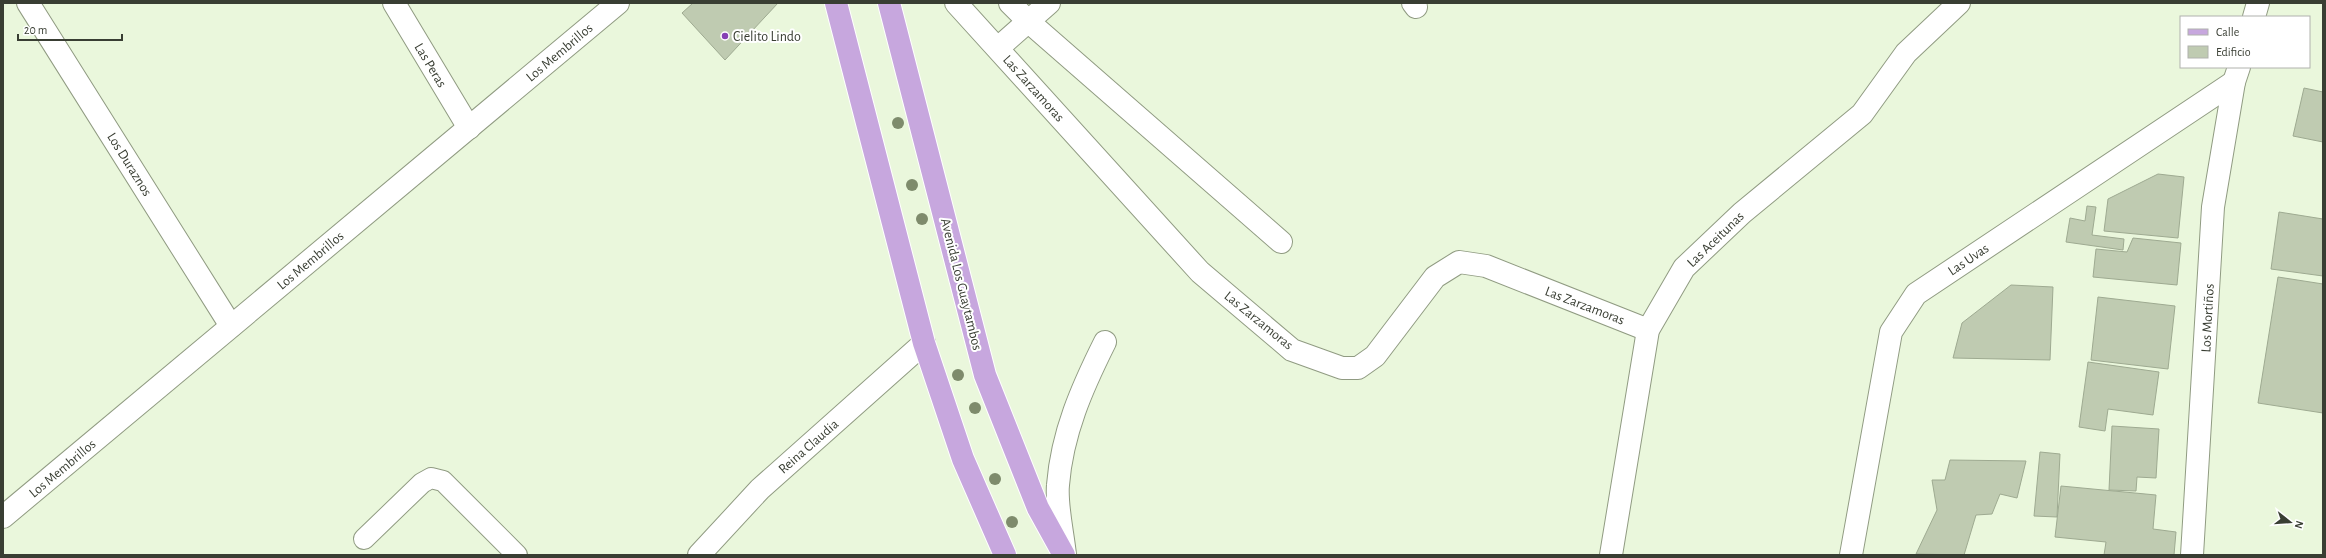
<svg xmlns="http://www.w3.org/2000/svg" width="2326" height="558" font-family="'Alegreya Sans',sans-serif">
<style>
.building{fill:#bfcbb1;stroke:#9eaa91}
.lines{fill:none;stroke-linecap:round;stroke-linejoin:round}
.service-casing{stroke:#909b82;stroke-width:22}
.minor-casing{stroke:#909b82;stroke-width:24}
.primary-casing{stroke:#fff;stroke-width:24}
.service{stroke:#fff;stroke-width:20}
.minor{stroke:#fff;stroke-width:22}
.primary{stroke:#c7a7de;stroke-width:22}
.tree{fill:#7e8b6c}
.poi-dot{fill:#8640b4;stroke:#fff;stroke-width:1.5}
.labels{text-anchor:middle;stroke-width:4;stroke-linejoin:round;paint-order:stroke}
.poi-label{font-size:14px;fill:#393e33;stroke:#fff;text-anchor:start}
.street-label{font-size:14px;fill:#393e33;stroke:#fff}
</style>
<rect width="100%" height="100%" fill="#eaf7dc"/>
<!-- building -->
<g class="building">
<polygon points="693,3 778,3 725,60 682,13"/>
<polygon points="2304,88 2323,92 2323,142 2293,136"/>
<polygon points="2158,174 2184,177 2178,238 2104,231 2108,199"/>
<polygon points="2087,206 2096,207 2092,235 2124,239 2123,250 2066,242 2070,218 2085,221"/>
<polygon points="2279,212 2323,219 2323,276 2271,269"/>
<polygon points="2133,238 2181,243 2177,285 2093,277 2096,249 2127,252"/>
<polygon points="2278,277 2323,284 2323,413 2258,403"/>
<polygon points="2011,285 2053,287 2050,360 1953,358 1962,323"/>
<polygon points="2098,297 2175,306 2168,369 2091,360"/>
<polygon points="2088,362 2159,372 2153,415 2108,409 2105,431 2079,427"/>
<polygon points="2112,426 2159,429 2156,478 2137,477 2136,491 2109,490"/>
<polygon points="2040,452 2060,454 2057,517 2034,516"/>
<polygon points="1950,460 2026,461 2017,498 2000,494 1992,514 1976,515 1964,555 1916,554 1937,510 1932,480 1945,480"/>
<polygon points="2061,486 2156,495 2153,529 2176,532 2174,555 2104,555 2106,542 2055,537"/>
</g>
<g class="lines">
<!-- service casing -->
<g class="service-casing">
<polyline id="service" points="364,539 422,483 431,478 443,481 517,555"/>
</g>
<!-- minor casing -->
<g class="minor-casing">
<g id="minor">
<polyline points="28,3 231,326"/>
<polyline points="394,3 469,128"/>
<polyline points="956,3 1200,272 1292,350 1342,368 1358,368 1375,356 1435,277 1459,262 1486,266 1648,330"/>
<polyline points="1010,3 1029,22 1281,242"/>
<polyline points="1413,3 1416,7"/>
<polyline points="2254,17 2258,3"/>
<polyline points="998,48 1049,3"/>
<polyline points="3,517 618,3"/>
<polyline points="699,555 760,489 924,343"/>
<path d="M1065,555c-2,-21 -9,-50 -7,-70 4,-52 24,-97 47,-143"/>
<polyline points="1611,555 1648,330 1684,268 1742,213 1862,114 1906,53 1959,3"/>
<polyline points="1851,555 1891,332 1916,294 2234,82"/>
<polyline points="2192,555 2213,207 2234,82 2239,67"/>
</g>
</g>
<!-- primary casing -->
<g class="primary-casing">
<g id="primary">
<polyline points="836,3 924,343 963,459 1005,555"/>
<polyline points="889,3 985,375 1038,508 1064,555"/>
</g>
</g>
<!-- service -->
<use href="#service" class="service"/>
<!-- minor -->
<use href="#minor" class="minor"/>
<!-- primary -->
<use href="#primary" class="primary"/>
</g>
<!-- trees -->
<g class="tree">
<circle cx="898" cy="123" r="6"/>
<circle cx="912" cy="185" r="6"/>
<circle cx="922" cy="219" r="6"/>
<circle cx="958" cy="375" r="6"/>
<circle cx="975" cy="408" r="6"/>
<circle cx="995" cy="479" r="6"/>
<circle cx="1012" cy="522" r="6"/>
</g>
<!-- markers -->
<circle class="poi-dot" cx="725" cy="36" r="4"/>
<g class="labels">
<!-- poi labels -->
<g class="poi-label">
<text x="733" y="41">Cielito Lindo</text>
</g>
<!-- street labels -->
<g class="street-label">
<text transform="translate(559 52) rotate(-40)" y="5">Los Membrillos</text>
<text transform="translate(431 65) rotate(59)" y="5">Las Peras</text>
<text transform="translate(1034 88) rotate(48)" y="5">Las Zarzamoras</text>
<text transform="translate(130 164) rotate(58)" y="5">Los Duraznos</text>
<text transform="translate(1715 239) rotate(-44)" y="5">Las Aceitunas</text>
<text transform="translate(1968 259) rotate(-34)" y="5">Las Uvas</text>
<text transform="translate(310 260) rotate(-40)" y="5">Los Membrillos</text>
<text transform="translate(962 284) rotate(76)" y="5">Avenida Los Guaytambos</text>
<text transform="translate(1585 305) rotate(21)" y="5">Las Zarzamoras</text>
<text transform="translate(2207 318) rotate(-87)" y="5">Los Mortiños</text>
<text transform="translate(1259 320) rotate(39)" y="5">Las Zarzamoras</text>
<text transform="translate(808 446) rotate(-41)" y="5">Reina Claudia</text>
<text transform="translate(62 468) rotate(-40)" y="5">Los Membrillos</text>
</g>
</g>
<!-- border -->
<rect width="2326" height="558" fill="none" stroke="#393e33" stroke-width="8"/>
<!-- legend -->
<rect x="2180" y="16" width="130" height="52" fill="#ffffff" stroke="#b0b2ad"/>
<rect x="2188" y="29" width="20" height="6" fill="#c7a7de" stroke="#b0b2ad"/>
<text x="2216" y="36" font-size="12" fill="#393e33">Calle</text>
<rect x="2188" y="46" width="20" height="12" fill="#bfcbb1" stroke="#b0b2ad"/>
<text x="2216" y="56" font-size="12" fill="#393e33">Edificio</text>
<!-- north arrow -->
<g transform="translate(2290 522) rotate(107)" stroke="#ffffff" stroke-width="3" paint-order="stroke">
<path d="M0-3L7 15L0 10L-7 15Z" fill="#393e33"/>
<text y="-6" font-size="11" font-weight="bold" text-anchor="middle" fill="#393e33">N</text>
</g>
<!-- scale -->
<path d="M18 34v6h104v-6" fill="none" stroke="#393e33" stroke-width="2"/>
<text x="24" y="34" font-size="12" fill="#393e33" stroke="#ffffff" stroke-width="3" paint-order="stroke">20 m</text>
</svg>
